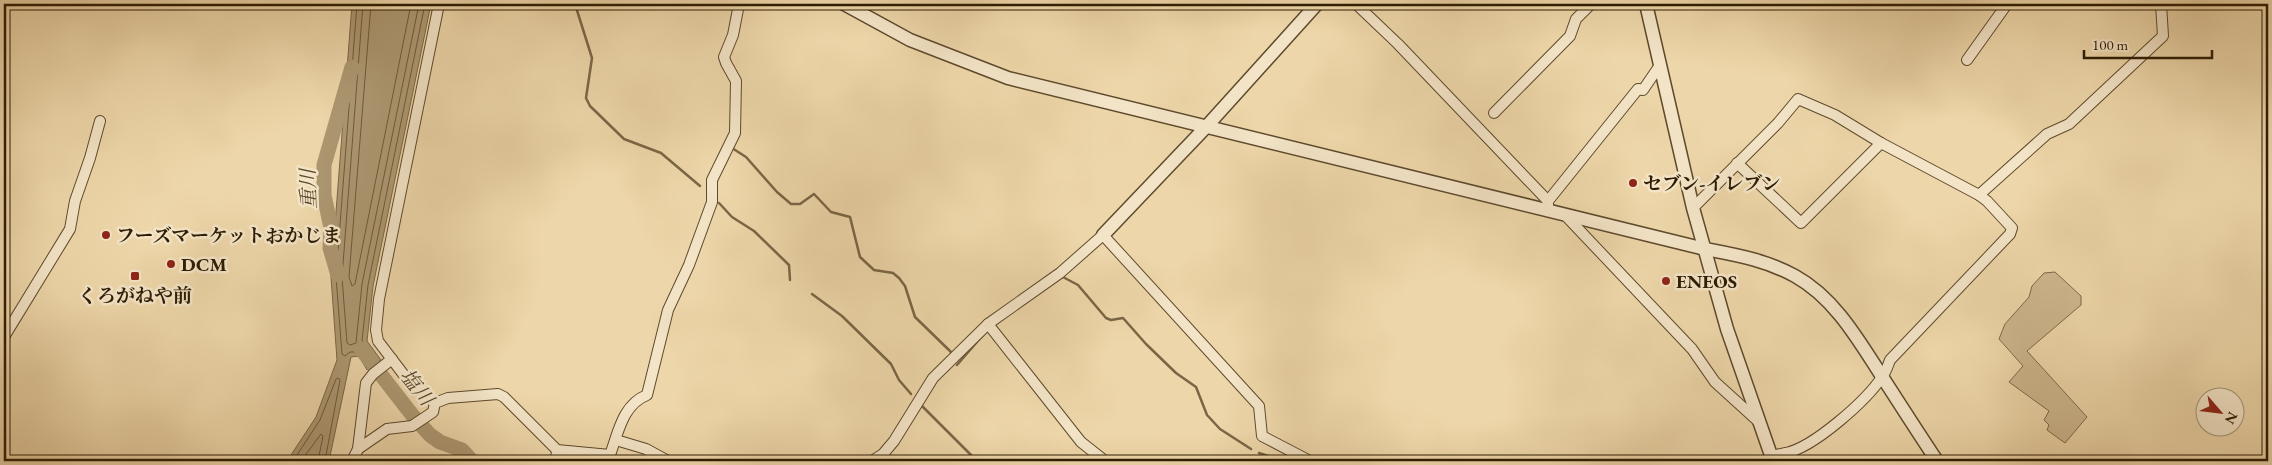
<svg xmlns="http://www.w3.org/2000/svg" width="2272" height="465" font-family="'EB Garamond','Noto Serif JP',serif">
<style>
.green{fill:#cdb68d;stroke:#7e6948}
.water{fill:#ac9771;stroke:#7a6645}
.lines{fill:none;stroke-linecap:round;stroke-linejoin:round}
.shore{stroke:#6d5a3a;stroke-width:1}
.stream{stroke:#7a6645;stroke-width:2.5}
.river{stroke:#ac9771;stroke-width:15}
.minor-casing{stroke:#5e4a2c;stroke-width:12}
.tertiary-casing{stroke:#5e4a2c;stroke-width:15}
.minor{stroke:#f3e4c7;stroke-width:10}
.tertiary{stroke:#f3e4c7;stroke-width:12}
.poi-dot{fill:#8f2418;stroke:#f3e4c7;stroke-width:2}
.labels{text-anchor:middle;stroke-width:5;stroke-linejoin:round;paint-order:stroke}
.poi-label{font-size:19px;font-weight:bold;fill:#2e1c03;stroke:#f3e4c7;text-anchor:start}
.water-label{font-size:20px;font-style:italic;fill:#5a472a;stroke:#f3e4c7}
</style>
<rect width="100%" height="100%" fill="#edd6a9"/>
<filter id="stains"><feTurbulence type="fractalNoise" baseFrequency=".004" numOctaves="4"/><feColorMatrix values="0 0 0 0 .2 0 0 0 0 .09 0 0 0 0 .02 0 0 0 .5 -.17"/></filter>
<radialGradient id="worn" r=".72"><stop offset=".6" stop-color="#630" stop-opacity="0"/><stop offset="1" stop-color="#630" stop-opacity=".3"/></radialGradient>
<!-- green -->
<polygon class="green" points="2055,272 2081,296 2081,305 2027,351 2087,417 2065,443 2047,430 2049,425 2044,420 2049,411 2009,382 2023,366 1999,339 2005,324 2029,297 2032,286 2044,273"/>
<!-- water -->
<polygon class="water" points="352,4 431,4 373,286 367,341 381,360 367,370 359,356 351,357 329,461 287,461 316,417 337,360 331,277"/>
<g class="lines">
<!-- shore -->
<g class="shore">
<polyline points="357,4 336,277 342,354 345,356 350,352 360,352 369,361 373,357 362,341 368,285 425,4"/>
<polyline points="363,4 342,277 347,343 350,345 356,343 362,284 419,4"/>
<polyline points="371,4 349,277 352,286 355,284 411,4"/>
<polyline points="293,461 320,420 336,379 338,378 340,380 325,461"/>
<polyline points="301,461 321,434 323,436 318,461"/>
</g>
<!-- stream -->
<g class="stream">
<polyline points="575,4 592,58 586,98 590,106 624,139 661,153 700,186"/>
<polyline points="732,148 746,157 777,192 791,204 800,204 814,194 831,212 850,217 860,257 874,270 893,273 899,278 905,286 915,317 951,352"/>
<polyline points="719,203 732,217 754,231 789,265 790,280"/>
<polyline points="1061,276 1078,285 1106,318 1111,320 1123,318 1146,344 1176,373 1196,387 1207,415 1220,429 1251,449"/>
<polyline points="812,294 842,316 891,364 899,380 911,394"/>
<polyline points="957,365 983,335"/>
<polyline points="921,405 977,461"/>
<polyline points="1259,453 1284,461"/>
</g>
<!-- river -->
<g class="river">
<polyline points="338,275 330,248 331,228 324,195 324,165 352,67"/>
<polyline points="361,349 413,416 430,435 440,442 462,450 472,461"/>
</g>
<!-- minor casing -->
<g class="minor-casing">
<g id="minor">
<polyline points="1356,4 1398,44 1548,201 1548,211"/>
<polyline points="1967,60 2007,4"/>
<polyline points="1494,113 1570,36 1576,19 1591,4"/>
<polyline points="1737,163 1801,223 1881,143"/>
<polyline points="1979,195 2047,134 2069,124 2163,36 2161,4"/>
<polyline points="1548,201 1638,89 1643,90 1660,65"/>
<path d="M1693,208l85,-85 20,-24 37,16 46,28 98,52 8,6 25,27 -2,6 -120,126c-2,5 -4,12 -8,17 -16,24 -68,70 -96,76"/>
<polyline points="1565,215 1692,349 1715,382 1759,422"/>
<polyline points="988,324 1081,442 1105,461"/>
<polyline points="4,337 70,229 75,201 90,158 100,121"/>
<polyline points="435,403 421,390 410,383 378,341 376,330 379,299 439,4"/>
<polyline points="616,440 646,449 668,461"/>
<polyline points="358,449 366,383 373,374 392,359"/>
<polyline points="1771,456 1786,453 1794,461"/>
<path d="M352,461l6,-12 29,-20 25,-3 21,-14 2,-9 13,-5 50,-4 6,3 53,53 53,5c8,-22 13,-51 37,-60l21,-85 21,-45 23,-63v-22l23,-47 1,-52 -10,-18 -2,-6 9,-22 6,-31"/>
<polyline points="556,461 557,450"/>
<polyline points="872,461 883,454 894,441 933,378 988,324 1060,273 1103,235 1259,406 1262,436 1310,461"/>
</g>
</g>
<!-- tertiary casing -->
<g class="tertiary-casing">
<g id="tertiary">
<path d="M844,4l66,36 98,38 697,171c31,6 61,11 90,27 40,22 64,65 88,102 18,28 36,56 54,83"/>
<polyline points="1646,4 1693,208 1727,329 1773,461"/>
<polyline points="1103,235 1206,127 1317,4"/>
</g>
</g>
<!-- minor -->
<use href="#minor" class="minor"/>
<!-- tertiary -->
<use href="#tertiary" class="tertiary"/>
</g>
<!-- markers -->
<g class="poi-dot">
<circle cx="1633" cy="183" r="5"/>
<circle cx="106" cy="235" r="5"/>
<circle cx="171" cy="264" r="5"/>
<rect x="130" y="271" width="10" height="10" rx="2.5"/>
<circle cx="1666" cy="281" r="5"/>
</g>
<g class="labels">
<!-- poi labels -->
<g class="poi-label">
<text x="1643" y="190">セブン-イレブン</text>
<text x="116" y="242">フーズマーケットおかじま</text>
<text x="181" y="271">DCM</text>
<text x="1676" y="288">ENEOS</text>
<text x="135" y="302" text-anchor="middle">くろがねや前</text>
</g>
<!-- water labels -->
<g class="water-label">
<text transform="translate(308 189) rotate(-92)" y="7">重川</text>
<text transform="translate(417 387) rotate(51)" y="7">塩川</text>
</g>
</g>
<!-- margin -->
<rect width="2272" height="465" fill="none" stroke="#edd6a9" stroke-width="20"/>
<rect x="5" y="5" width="2262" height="455" fill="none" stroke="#2e1c03" stroke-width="2.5"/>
<rect x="10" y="10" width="2252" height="445" fill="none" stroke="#2e1c03"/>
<!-- north arrow -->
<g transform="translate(2220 412) rotate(118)"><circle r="24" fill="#f3e4c7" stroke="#a49479"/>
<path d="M0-4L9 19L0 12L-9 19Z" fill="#8f2418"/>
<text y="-8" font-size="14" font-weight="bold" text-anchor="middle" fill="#2e1c03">N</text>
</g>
<!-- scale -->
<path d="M2084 50v8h128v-8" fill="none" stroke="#2e1c03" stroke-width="2.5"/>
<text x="2092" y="50" font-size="15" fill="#2e1c03" stroke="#f3e4c7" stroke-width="4" paint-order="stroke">100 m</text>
<rect width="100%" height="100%" filter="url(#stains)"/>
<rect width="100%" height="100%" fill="url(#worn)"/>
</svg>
